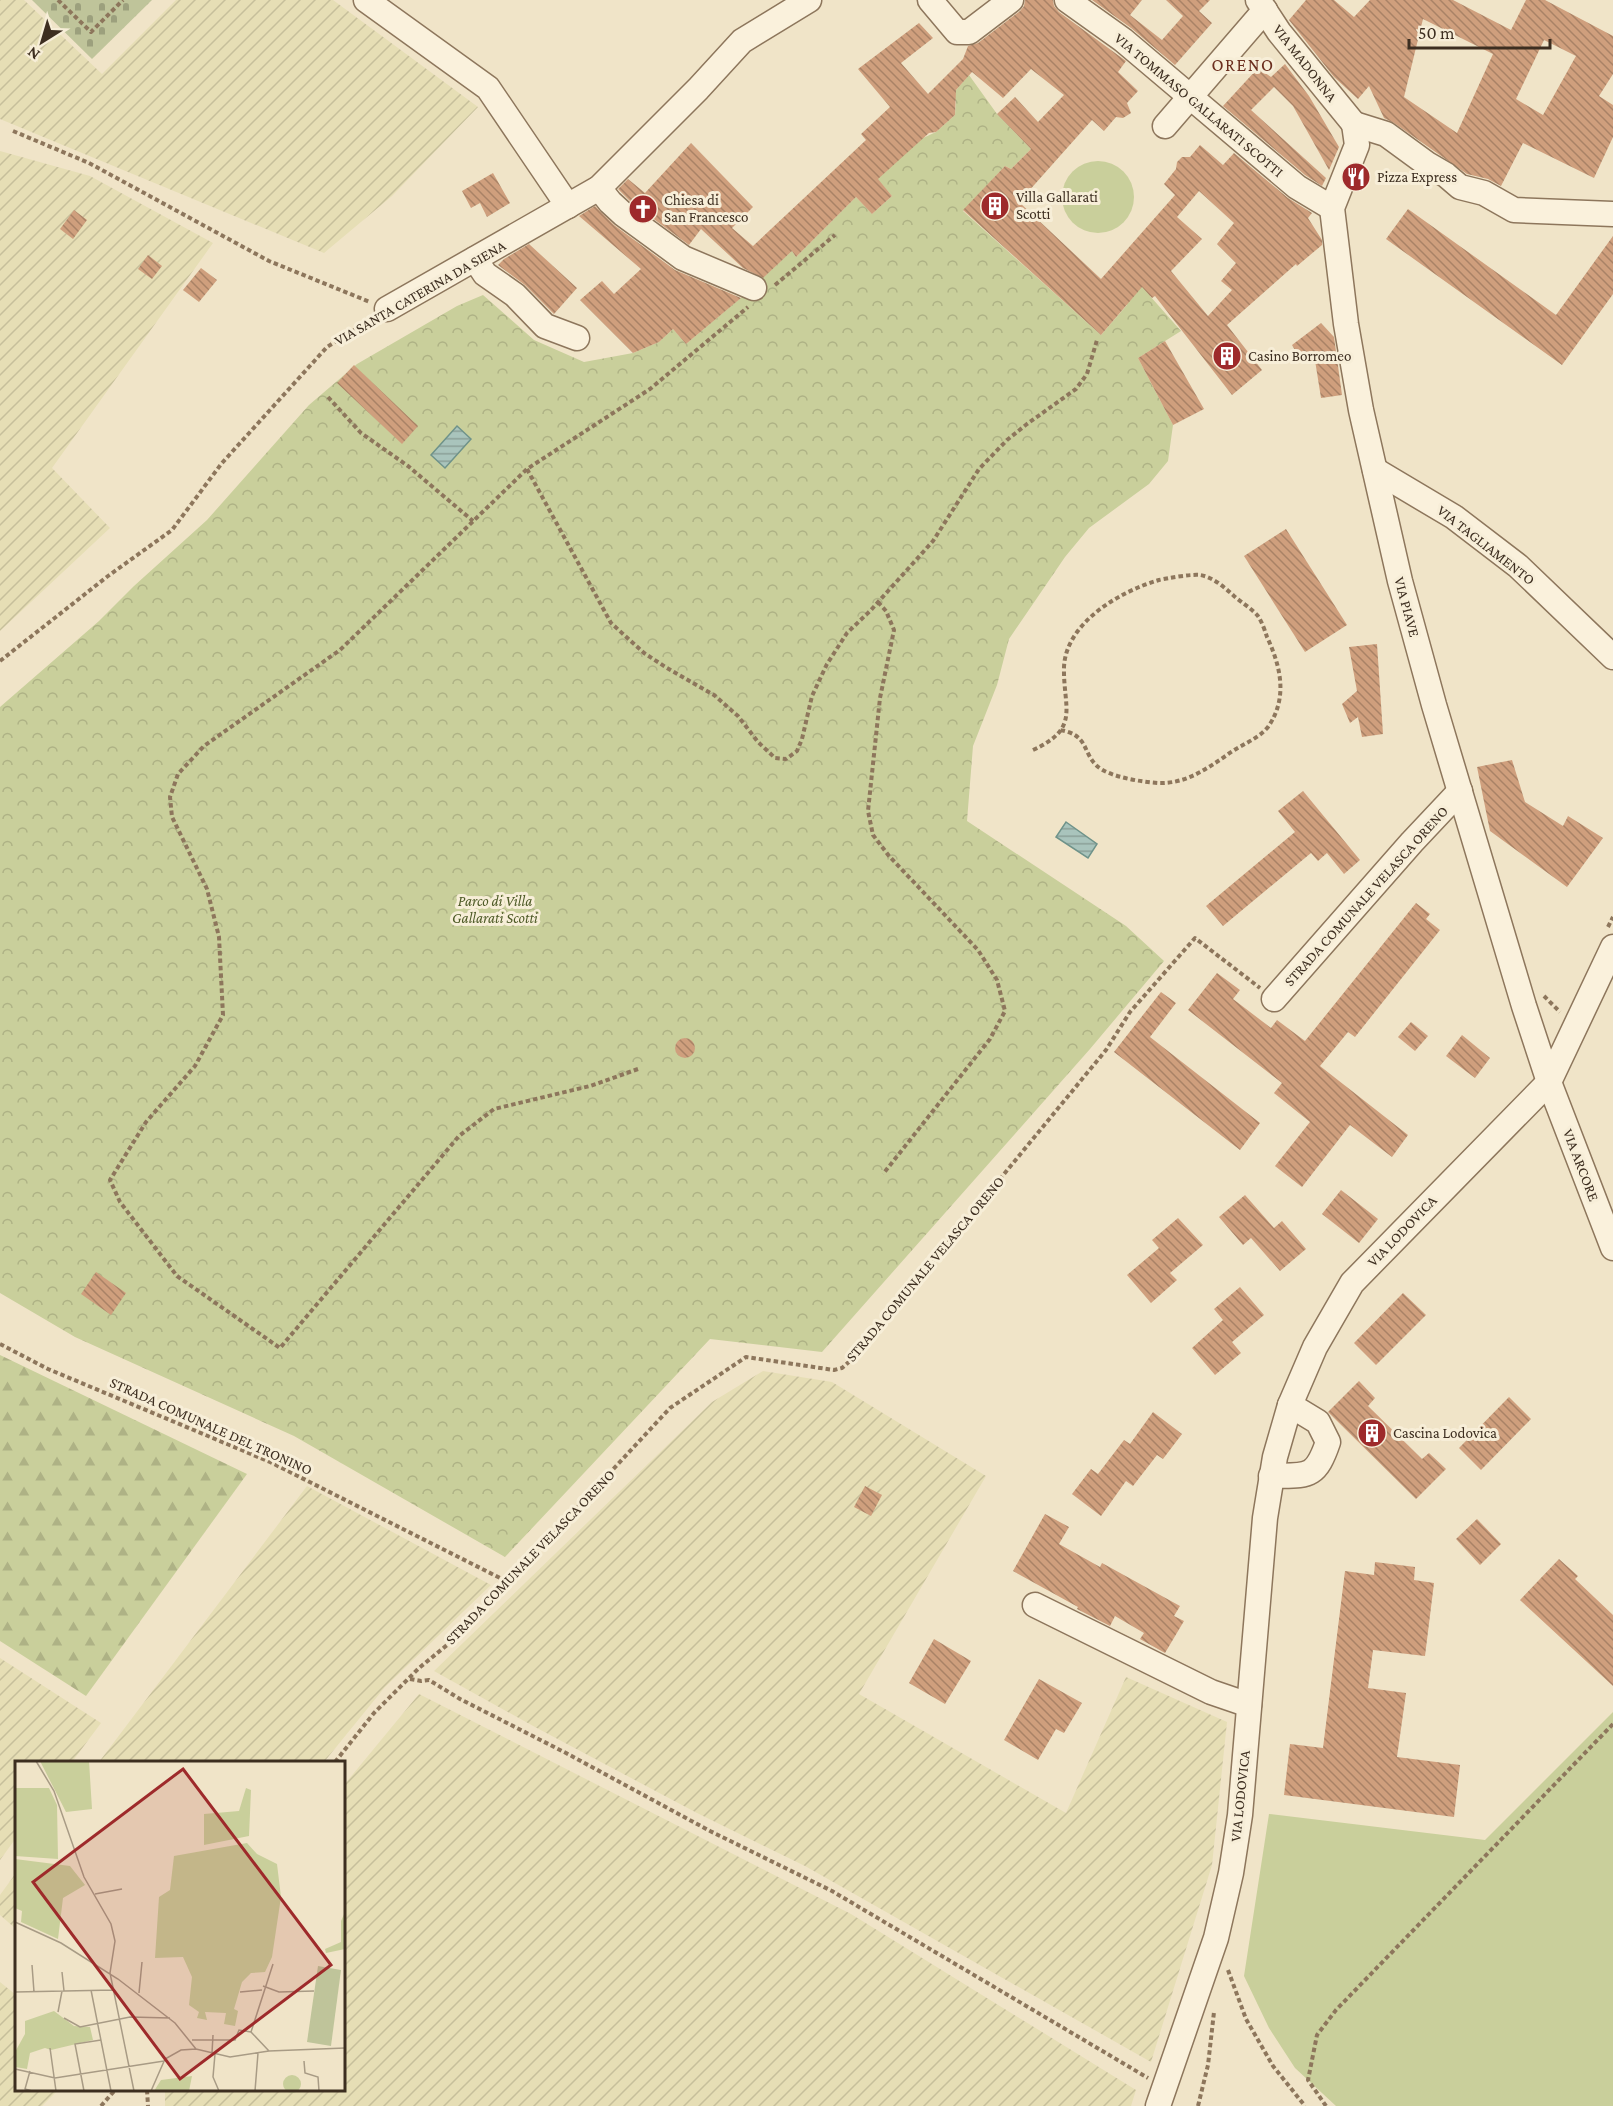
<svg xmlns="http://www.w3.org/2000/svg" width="1613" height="2106" font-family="'Crimson Pro',serif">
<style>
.farmland{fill:url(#farmland-furrows)}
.grass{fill:#c9cf9b}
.forest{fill:url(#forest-firs)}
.cemetery{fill:url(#cemetery-stones)}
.park{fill:url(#park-crowns)}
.water{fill:url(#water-rules);stroke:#6f938a;stroke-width:1.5}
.building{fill:url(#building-back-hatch);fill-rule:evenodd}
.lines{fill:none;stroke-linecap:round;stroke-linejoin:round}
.minor-casing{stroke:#8d765c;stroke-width:27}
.path{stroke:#8d765c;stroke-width:4;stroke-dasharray:4.5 3;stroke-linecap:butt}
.minor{stroke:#faf1dc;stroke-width:24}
.labels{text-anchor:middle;stroke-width:6;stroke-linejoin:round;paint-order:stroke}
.street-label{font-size:15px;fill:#3d2e20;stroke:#f7eed8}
.poi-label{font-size:15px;fill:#3d2e20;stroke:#f7eed8;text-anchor:start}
.park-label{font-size:15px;font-style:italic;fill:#4d5a26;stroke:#f7eed8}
.quarter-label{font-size:18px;letter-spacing:1.5px;fill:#6b2e1e;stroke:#f7eed8}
.inset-road{fill:none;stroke:#a89b85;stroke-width:1.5}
.view{fill:#9e2a2b;fill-opacity:0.15;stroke:#9e2a2b;stroke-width:3}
.inset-edge{fill:none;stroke:#3d2e20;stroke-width:3}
</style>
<defs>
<pattern id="farmland-furrows" width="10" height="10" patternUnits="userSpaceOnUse" patternTransform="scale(1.5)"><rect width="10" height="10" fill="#e6deb5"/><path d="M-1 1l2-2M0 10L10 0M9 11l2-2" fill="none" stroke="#c6bf9b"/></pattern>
<pattern id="forest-firs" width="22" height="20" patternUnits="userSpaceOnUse" patternTransform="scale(1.5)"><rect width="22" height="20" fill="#c9cf9b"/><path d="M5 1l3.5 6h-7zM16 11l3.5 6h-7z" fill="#aeb285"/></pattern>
<pattern id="cemetery-stones" width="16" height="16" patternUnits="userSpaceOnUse" patternTransform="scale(1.5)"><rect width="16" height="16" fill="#bfc49a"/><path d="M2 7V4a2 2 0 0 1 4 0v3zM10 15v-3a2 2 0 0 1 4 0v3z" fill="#9ca07d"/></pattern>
<pattern id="park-crowns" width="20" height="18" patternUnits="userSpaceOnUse" patternTransform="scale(1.5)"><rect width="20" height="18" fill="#c9cf9b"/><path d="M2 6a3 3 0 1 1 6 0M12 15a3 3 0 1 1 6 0" fill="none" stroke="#aeb285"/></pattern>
<pattern id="water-rules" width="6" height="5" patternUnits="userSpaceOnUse" patternTransform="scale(1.5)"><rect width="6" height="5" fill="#a9c4bc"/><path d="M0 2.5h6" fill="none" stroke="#8ba098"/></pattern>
<pattern id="building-back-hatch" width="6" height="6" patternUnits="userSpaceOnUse" patternTransform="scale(1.5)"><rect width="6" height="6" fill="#cf9f7d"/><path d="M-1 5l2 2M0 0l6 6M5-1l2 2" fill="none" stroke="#a98266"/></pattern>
</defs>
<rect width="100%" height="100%" fill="#f0e4c8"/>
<!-- farmland -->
<g class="farmland">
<polygon points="0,0 24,0 102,74 176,0 333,0 478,107 392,196 324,253 0,119"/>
<polygon points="0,151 90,176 213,243 52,468 110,528 0,631"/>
<polygon points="763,1371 832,1382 986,1476 859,1694 1066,1813 1126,1677 1227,1722 1212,1865 1151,2062 805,1866 697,1813 535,1727 434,1671 712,1402"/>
<polygon points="307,1486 491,1585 385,1687 324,1762 99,1762"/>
<polygon points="0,1658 101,1723 72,1762 16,1762 16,1838 0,1860"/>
<polygon points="419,1694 851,1914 1136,2090 1131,2106 165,2106 165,2090 344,2090 344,1785"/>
<polygon points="16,1873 16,1929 0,1915 0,1895"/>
<polygon points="0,1982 16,1995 16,2090 58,2090 42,2106 0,2106"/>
</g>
<!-- grass -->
<g class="grass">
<circle cx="1098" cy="197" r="36"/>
<polygon points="1613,1712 1613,2106 1336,2106 1295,2068 1269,2028 1244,1976 1269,1814 1485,1840"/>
</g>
<!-- forest -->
<polygon class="forest" points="0,1355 247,1474 86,1696 0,1641"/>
<!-- cemetery -->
<polygon class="cemetery" points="32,0 152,0 92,59"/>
<!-- park -->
<polygon class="park" points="969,75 997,114 1031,149 1011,169 1005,166 963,211 1101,335 1127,305 1106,284 1123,265 1152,291 1150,296 1181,331 1138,358 1173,425 1168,461 1149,484 1089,528 1065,557 1009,639 997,685 973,746 967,821 1126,926 1164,961 1090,1049 822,1352 710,1339 505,1557 294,1436 75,1337 0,1293 0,707 99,621 134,586 207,520 309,405 357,364 457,306 483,295 534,340 584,362 633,353 659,342 673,329 686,344 743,296 792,251 796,257 856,197 872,214 892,196 865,165 936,132 955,115 956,101 950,97"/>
<!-- water -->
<g class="water">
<polygon points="457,426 471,439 445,468 431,455"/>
<polygon points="1066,822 1097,844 1088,858 1056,837"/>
</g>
<!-- building -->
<g class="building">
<path d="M1025,0h28l1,6 5,6 67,49 -8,11 20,19 -11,12 4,10 -8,5 -7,-1 -12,14 -12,-11 -73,82 82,77 74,-84 -11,-11 12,-15 1,-7 5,-5h8l10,-12 23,20 11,-12 54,45 24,15 -4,5 14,22v5l-25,21 -1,-2 -69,61 35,45 -30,25 -77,-99 -3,2 -10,-11 -41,48 -138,-125 42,-44 6,3 20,-20 -34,-35 18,-17 23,25 26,-27 -33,-26 -28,29 -31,-26 -16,18 -1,25 -19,17 -7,1 -51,46 14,17 -20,18 -16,-17 -60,60 -4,-6 -29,27 -20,-10 -42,-39 -12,16 -57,-42 -14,-14 10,-10 17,14 46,-50 62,64 -21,21 21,18 113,-106 -5,-6 29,-27 -32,-38 61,-46 14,15 -32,25 27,31 35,-35 5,-13 10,-3 42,-32 4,-5zM1199,191l35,32 -17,21 19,19 -15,18 11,9 -24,26 -37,-45 31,-32 -25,-22z"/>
<polygon points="1092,0 1142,0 1130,15 1162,40 1183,16 1166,0 1210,0 1199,11 1212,23 1175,65 1131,28"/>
<path d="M1306,0h28l20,17 16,-17h83l58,30 15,-30h19l68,36v38l-14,22 14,9v32l-19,41 -71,-35 -22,43 -13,-7 -21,-5 -73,-51 -10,-5 -15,-32 -11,13 -24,-22 -45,-57zM1423,19l70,35 -36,79 -53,-36zM1544,40l32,16 -33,59 -27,-16z"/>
<polygon points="1285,64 1309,96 1339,147 1329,170 1293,106 1274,87 1251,110 1326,178 1322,186 1305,175 1223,106 1258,68 1271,77"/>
<polygon points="493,173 510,203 487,217 480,203 471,208 462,191"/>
<polygon points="595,206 614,225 675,270 741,298 686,344 673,329 659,342 633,353 580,300 602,281 614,294 641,269 579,216"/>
<polygon points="1408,209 1556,315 1613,236 1613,294 1562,365 1386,239"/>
<polygon points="74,210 87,220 73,239 60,229"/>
<polygon points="529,244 577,288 554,314 525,285 498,265 504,259"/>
<polygon points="148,255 162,266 152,279 138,269"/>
<polygon points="201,268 217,280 199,302 183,290"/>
<polygon points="1321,323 1334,337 1342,395 1321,398 1314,354 1301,361 1292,345"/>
<polygon points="1165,341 1204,409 1173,425 1138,358"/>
<polygon points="354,365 418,426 402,444 337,383"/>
<polygon points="1286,529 1347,625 1305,652 1244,556"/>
<polygon points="1377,644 1383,734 1362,737 1358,717 1350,723 1342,704 1357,691 1349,647"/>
<polygon points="1512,760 1525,802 1563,826 1568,816 1603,838 1567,887 1490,831 1477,767"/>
<polygon points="1303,791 1360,860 1344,874 1327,853 1318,861 1311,853 1223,926 1206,906 1295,832 1278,811"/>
<polygon points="1416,903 1430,914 1426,919 1440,930 1355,1037 1348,1032 1320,1066 1408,1135 1392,1157 1350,1125 1302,1187 1275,1166 1310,1122 1274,1093 1282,1083 1188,1010 1217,973 1240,990 1233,999 1271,1028 1277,1020 1305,1041"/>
<polygon points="1161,992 1176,1003 1150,1037 1260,1123 1240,1150 1114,1052"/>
<polygon points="1411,1022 1428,1036 1415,1051 1398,1037"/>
<polygon points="1462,1035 1490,1058 1475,1078 1446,1056"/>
<circle cx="685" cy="1048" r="10"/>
<polygon points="1341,1190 1378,1219 1359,1243 1322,1214"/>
<polygon points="1245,1195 1274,1228 1282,1221 1306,1249 1280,1271 1251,1238 1243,1245 1219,1217"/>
<polygon points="1178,1218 1203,1245 1170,1273 1177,1280 1151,1303 1127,1275 1159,1248 1152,1240"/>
<polygon points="96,1272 126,1293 111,1315 81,1294"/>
<polygon points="1240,1287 1264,1315 1232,1342 1241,1353 1215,1375 1192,1348 1223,1320 1214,1309"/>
<polygon points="1403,1293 1426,1315 1376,1365 1354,1343"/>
<polygon points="1359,1381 1375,1398 1368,1406 1422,1459 1429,1453 1446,1469 1416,1499 1328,1412"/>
<polygon points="1509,1397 1531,1419 1481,1470 1459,1448"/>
<polygon points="1153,1412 1182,1434 1163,1459 1157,1455 1133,1486 1126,1481 1101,1516 1072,1494 1091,1469 1098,1474 1124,1440 1130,1444"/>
<polygon points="865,1486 882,1495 871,1516 854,1507"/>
<polygon points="1045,1514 1069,1527 1059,1544 1100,1567 1102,1563 1180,1606 1174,1616 1184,1621 1165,1653 1140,1639 1144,1633 1115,1616 1110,1626 1077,1609 1078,1607 1013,1571"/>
<polygon points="1477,1519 1501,1544 1480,1565 1456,1539"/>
<polygon points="1559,1559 1578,1576 1575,1579 1613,1615 1613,1686 1520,1600"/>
<polygon points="1375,1562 1415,1567 1414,1580 1434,1583 1425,1656 1373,1650 1368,1688 1406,1693 1397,1757 1460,1765 1454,1817 1284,1795 1290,1744 1323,1748 1345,1571 1374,1575"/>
<polygon points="934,1639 971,1661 945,1704 909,1683"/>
<polygon points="1039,1679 1082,1703 1064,1733 1056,1729 1038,1760 1004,1740"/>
</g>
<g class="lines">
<!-- minor casing -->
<g class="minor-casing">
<g id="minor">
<polyline points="366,0 488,88 568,206"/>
<polyline points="930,0 957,32 969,32 1011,0"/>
<polyline points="1067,0 1123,40 1297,187 1332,208"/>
<polyline points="1258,0 1279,32 1354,124"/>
<polyline points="1354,124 1357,145 1332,208 1346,324 1361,410 1400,581 1434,705 1524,1006 1549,1082 1613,1248"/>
<polyline points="1354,124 1386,134 1427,164 1446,175 1460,187 1484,193 1514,210 1613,214"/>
<polyline points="1165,126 1265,10"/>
<polyline points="599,188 610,202 623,214 683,258 754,288"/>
<polyline points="475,259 485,274 515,295 545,326 577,338"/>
<polyline points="387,309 599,188 698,89 742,41 809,0"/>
<polyline points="1375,470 1454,517 1518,566 1613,657"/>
<polyline points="1274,999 1412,842 1460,791"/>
<path d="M1271,1476c36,-1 44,4 57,-34l-10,-20 -28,-17"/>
<polyline points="1035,1605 1211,1692 1249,1705"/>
<polyline points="1158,2106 1216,1938 1231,1873 1240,1815 1265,1518 1275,1457 1290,1405 1315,1347 1352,1283 1549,1082 1613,947"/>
</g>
</g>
<!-- path -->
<g class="path">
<polyline points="58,0 91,32 123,0"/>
<polyline points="13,131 89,163 269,261 370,302"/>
<polyline points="775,285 835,235"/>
<polyline points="328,397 361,433 408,466 473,521"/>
<polyline points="527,469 611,623 644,653 667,668 714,695 738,716 758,742 775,758 786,759 797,751 802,739 812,696 827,664 847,633 871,610 933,541 979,469 1007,440 1027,424 1076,389 1087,374 1097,340"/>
<polyline points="878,602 886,611 894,630 880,698 868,811 873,835 889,856 978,950 997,980 1005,1011 990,1039 883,1174"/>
<polyline points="0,661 108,576 172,530 222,463 327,347 372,319"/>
<path d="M1033,750c48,-22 30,-42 31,-83 2,-45 57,-76 95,-87 9,-2 32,-6 41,-5 13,2 24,12 34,21 7,6 18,13 24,20 4,6 7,15 9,21 14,30 21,61 1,90 -11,13 -28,18 -41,28 -22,15 -42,29 -69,28 -16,-1 -49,-6 -61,-17 -15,-14 -8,-31 -37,-36"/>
<polyline points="1608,927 1613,917"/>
<polyline points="1544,996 1560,1012"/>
<polyline points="638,1069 590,1086 494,1109 459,1136 280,1348 177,1276 120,1202 110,1180 146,1122 195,1066 223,1015 219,937 207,889 172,817 170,797 178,774 204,746 340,650 527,469 650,389 748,307"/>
<polyline points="0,1344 48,1369 270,1462 508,1582"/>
<polyline points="410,1679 421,1681 429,1680 460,1699 566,1753 710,1831 832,1891 1148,2078"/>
<polyline points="335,1762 374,1713 419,1668 458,1636 670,1408 746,1357 834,1370 842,1368 852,1359 1106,1050 1130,1012 1195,938 1260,988"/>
<polyline points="1228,1970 1246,2019 1273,2066 1305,2106"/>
<polyline points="147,2090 148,2106"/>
<polyline points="101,2106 115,2090"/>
<polyline points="1198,2106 1208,2065 1214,2012"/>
<polyline points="1326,2106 1308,2080 1317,2035 1336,2010 1613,1724"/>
</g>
<!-- minor -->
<use href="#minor" class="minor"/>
</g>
<!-- icons -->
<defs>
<g id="restaurant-disc" transform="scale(1.5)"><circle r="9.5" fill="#9e2a2b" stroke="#f7eed8"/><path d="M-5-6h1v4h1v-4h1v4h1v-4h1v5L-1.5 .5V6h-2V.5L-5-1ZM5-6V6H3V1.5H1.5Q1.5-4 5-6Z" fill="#fff"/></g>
<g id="building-disc" transform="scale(1.5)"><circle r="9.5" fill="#9e2a2b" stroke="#f7eed8"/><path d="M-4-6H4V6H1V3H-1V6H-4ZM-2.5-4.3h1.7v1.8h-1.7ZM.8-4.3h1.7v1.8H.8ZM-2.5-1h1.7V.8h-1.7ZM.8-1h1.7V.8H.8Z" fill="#fff"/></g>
<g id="church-disc" transform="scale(1.5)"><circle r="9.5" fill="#9e2a2b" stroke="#f7eed8"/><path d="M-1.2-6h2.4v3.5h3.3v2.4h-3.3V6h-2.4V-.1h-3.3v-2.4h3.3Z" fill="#fff"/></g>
</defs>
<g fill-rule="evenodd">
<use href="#restaurant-disc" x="1356" y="177"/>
<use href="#building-disc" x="995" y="206"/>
<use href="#church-disc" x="643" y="209"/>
<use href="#building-disc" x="1227" y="356"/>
<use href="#building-disc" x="1372" y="1433"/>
</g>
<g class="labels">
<!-- street labels -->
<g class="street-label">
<text transform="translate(1305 63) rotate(52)" y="5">VIA MADONNA</text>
<text transform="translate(1199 105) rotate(40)" y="5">VIA TOMMASO GALLARATI SCOTTI</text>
<text transform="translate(420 293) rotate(-30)" y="5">VIA SANTA CATERINA DA SIENA</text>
<text transform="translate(1486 545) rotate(38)" y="5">VIA TAGLIAMENTO</text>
<text transform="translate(1407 607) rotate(75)" y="5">VIA PIAVE</text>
<text transform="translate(1366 896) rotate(-48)" y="5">STRADA COMUNALE VELASCA ORENO</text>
<text transform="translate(1581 1165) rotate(69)" y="5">VIA ARCORE</text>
<text transform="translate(1402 1231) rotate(-46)" y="5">VIA LODOVICA</text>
<text transform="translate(925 1269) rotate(-50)" y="5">STRADA COMUNALE VELASCA ORENO</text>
<text transform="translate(211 1426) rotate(24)" y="5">STRADA COMUNALE DEL TRONINO</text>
<text transform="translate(530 1557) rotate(-46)" y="5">STRADA COMUNALE VELASCA ORENO</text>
<text transform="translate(1240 1796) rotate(-84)" y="5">VIA LODOVICA</text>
</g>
<!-- poi labels -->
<g class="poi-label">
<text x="1377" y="182">Pizza Express</text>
<text x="1016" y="202">Villa Gallarati<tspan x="1016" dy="17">Scotti</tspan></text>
<text x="664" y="205">Chiesa di<tspan x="664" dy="17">San Francesco</tspan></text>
<text x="1248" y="361">Casino Borromeo</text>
<text x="1393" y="1438">Cascina Lodovica</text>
</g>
<!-- park labels -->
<g class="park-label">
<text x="495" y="906">Parco di Villa<tspan x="495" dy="17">Gallarati Scotti</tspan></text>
</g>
<!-- quarter labels -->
<g class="quarter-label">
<text x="1243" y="71">ORENO</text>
</g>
</g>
<!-- overview -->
<g transform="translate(15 1761)">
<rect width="330" height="330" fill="#f0e4c8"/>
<path d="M0,27h34l8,17 1,54 -43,-3zM0,98l55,7 15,19 -22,13 -5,41 -37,-17 1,-11 -7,-3zM330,151v37l-19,4 -1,-4 16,-7v-21zM268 323a9 9 0 1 1 18 0a9 9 0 1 1-18 0ZM177,315l-3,15h-35l7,-11z" fill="#c9cf9b"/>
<path d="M25,0h49l3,48 -26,3zM231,27l5,2 -2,46 -45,9v-31l35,-3z" fill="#c9cf9b"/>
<path d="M303,205l23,4 -10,76 -24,-4z" fill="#bfc49a"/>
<path d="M232,82l10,11 20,10 4,33 -9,60 -7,15 -14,1 -9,9 -8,27 4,2 -3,15 -11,-2 2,-11 -21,-1 2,8 -10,-2 2,-6 -10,-7 3,-28 -9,-20 -28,1 4,-61 11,-7 4,-34zM39,250l20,15 16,1 3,13 -42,10 -6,-2 -15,5 -3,16 -12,-2v-15l10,-18v-13z" fill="#c9cf9b"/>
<path class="inset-road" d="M21,0l18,30 30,86 27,47 4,17 -5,32 24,118M80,133l27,-5M0,161l46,21 57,36 57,44 21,26M17,204l2,27M47,211l2,19M248,225l16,6 35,-1M76,229l20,101M0,231l99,-2M225,231l22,-2M124,232l3,-31M43,251l4,-21M49,257l16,9 50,-10 40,1M177,279h43l4,-10 12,2M35,287l6,43M254,290l-18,-19 22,-68M197,292l1,-18M200,293l-2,23 6,14M289,300l1,12 13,4 1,14M0,308l40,9 109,-17M15,310l-5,18 7,2M69,330l-9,-47 26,-4M136,330l14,-32 16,-9 15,-1 34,8 39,-6 76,-3M240,330l3,-38"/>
<path class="view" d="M168,8l148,196 -151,114 -147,-197z"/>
<rect width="330" height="330" class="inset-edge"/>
</g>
<!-- north arrow -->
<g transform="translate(42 42) rotate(217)" stroke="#f7eed8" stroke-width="4.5" paint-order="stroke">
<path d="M0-4.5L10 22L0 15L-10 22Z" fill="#3d2e20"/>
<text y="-9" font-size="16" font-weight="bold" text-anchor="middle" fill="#3d2e20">N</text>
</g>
<!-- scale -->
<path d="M1409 39v9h141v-9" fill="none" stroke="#3d2e20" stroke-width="3"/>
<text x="1418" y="39" font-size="18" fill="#3d2e20" stroke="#f7eed8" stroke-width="4.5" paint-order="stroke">50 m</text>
</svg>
